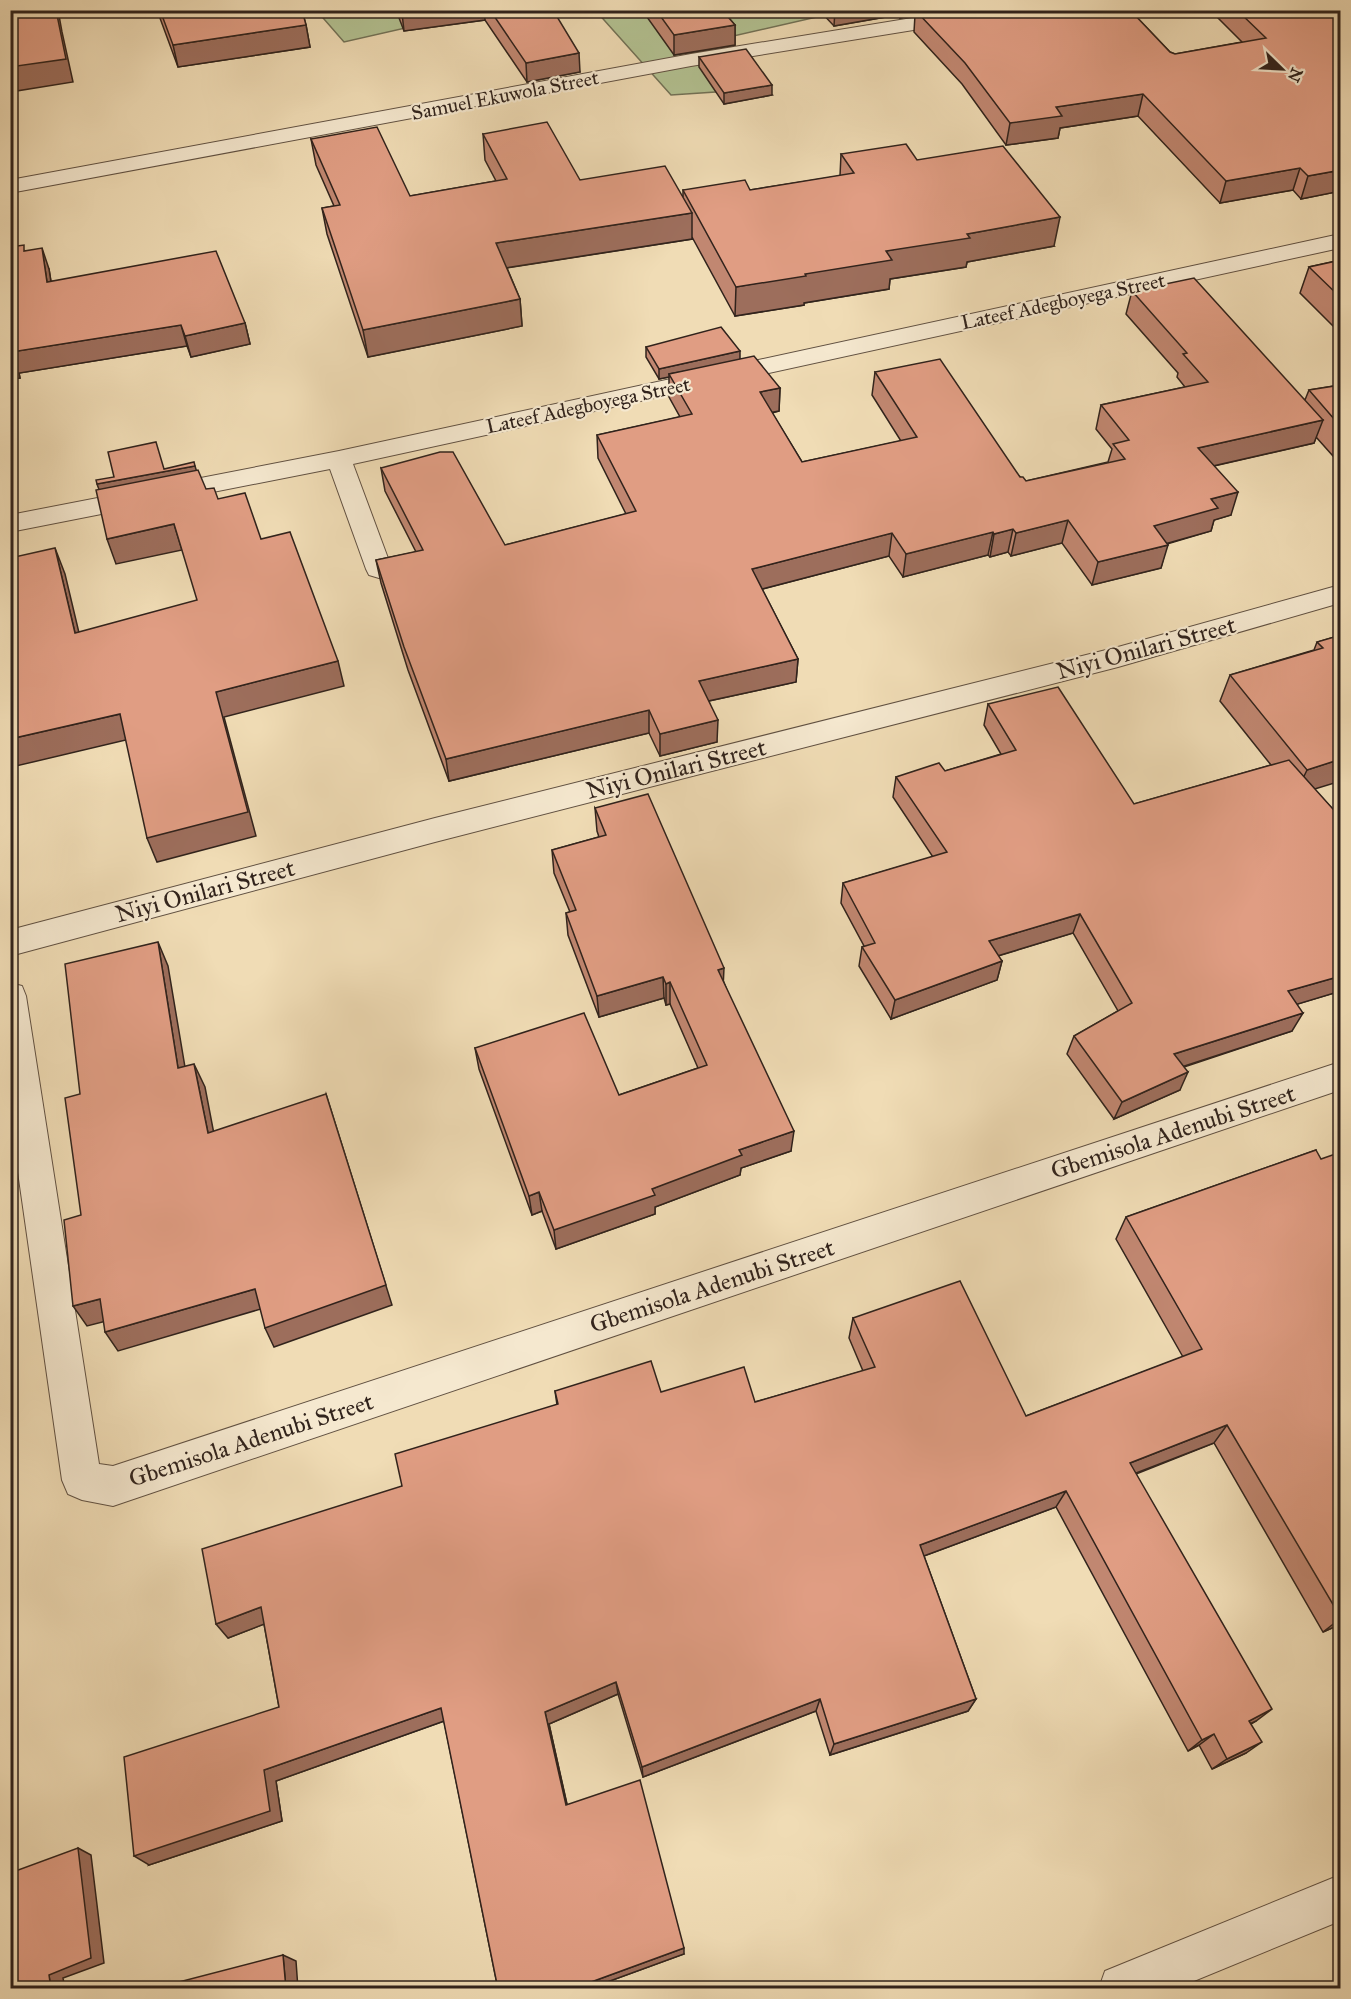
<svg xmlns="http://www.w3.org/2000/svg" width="1351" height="1999" font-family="'IM FELL Great Primer',serif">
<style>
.green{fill:#b3c292;stroke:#727257;stroke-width:1.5}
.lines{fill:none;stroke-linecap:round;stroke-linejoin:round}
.minor-casing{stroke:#615142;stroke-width:2}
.minor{fill:#f5e8cf;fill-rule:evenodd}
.wall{fill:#c18771;stroke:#31231c;stroke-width:1.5}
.shaded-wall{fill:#9d6e5c;stroke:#31231c;stroke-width:1.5}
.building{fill:#e09d83;stroke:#31231c;stroke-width:1.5}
.labels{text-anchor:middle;stroke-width:4.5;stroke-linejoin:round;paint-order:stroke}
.far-street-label{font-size:20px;fill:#31231c;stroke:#f5e8cf}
.street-label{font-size:24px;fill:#31231c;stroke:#f5e8cf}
</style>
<rect width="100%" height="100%" fill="#f0dcb5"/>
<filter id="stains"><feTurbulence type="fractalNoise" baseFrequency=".00333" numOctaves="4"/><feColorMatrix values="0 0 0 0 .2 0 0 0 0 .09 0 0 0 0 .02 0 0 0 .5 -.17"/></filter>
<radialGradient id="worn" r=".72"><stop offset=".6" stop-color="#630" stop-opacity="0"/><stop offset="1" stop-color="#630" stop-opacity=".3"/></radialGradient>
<!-- green -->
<g class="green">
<polygon points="317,11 480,11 344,42"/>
<polygon points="596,11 843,11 707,42 730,91 671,95"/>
</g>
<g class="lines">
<!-- minor casing -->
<g class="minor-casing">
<g id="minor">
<polygon points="961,10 1009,10 1007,14 1000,16 691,66 10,193 10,180 691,54"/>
<polygon points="1340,234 1340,248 353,464 392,569 389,575 379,578 369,575 366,569 330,469 10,532 10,515 339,451"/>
<polygon points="1340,585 1340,603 1118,667 435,842 10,956 10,930 435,818 1118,647"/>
<polygon points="10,983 22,986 26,996 99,1464 113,1466 1340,1062 1340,1090 113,1506 82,1500 68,1494 62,1480 10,1116"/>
<polygon points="1340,1875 1340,1921 1177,1988 1099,1988 1105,1971"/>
</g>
</g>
<!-- minor -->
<use href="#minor" class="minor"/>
</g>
<!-- wall -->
<g class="wall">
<polygon points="157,10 302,10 306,25 310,47 178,67"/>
<polygon points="396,10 553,10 580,72 527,82 485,20 404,31"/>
<polygon points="642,10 722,10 735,25 735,45 674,55"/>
<polygon points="819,10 1130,10 1170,52 1175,54 1242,42 1210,10 1341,10 1341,191 1301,199 1293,190 1220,203 1138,116 1060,128 1058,138 1006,145 962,84 914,32 915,15 900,18 897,15 834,26"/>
<polygon points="699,57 772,95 724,104 699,67"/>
<polygon points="483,134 580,180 683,196 683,190 750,190 840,176 841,154 917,160 1054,246 967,262 966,267 890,279 889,289 804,303 804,305 735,316 692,237 692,239 507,268 520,299 522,326 368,357 327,234 322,208 334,206 316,165 311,139 410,196 496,181 485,160"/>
<polygon points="10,247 26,251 49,269 51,281 245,323 250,344 191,357 187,346 19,373 20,378 10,379"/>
<polygon points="1341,260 1341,334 1300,293 1309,267"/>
<polygon points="1132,291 1305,400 1309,390 1341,385 1341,465 1316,437 1314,443 1214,466 1231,515 1214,520 1211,531 1167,544 1161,568 1092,585 1062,543 1011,556 1008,552 990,557 988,555 903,577 889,556 762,589 798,659 796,682 709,701 717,742 660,756 649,733 449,781 408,670 381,583 376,560 416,552 385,491 381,468 505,545 626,514 598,458 597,435 680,417 669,397 669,377 659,379 646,357 646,347 740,359 780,388 779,411 772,413 802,462 901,441 872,395 875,372 1026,481 1108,462 1112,449 1096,429 1101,405 1185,387 1177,377 1178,373 1126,314"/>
<polygon points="1341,635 1314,789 1341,818 1341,991 1297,1004 1292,1031 1184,1067 1180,1090 1114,1119 1067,1054 1074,1036 1118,1011 1073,933 998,956 1002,961 997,980 891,1019 859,966 862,947 864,946 841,903 843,883 933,857 893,797 896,777 945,771 1001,754 984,725 988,704 1134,804 1271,765 1220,701 1230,675 1314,650 1317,642"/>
<polygon points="595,808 723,980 791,1151 741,1168 740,1175 655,1207 655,1214 556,1249 542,1211 532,1215 479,1069 475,1048 619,1095 698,1068 670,1004 666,1005 664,998 599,1017 568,935 566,913 570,912 554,873 552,850 599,837 597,831"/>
<polygon points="1316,1150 1341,1624 1323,1632 1214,1443 1136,1474 1256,1721 1251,1724 1246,1753 1212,1769 1199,1745 1188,1751 1056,1507 924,1556 976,1699 968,1711 830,1755 816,1711 643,1777 618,1694 549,1724 567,1804 684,1954 588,1989 498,1989 444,1721 276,1781 282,1821 149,1865 279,1707 264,1624 228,1638 402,1486 557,1405 555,1391 661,1392 755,1402 863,1371 849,1338 853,1318 1026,1416 1183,1357 1116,1239 1126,1217"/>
</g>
<!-- shaded-wall -->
<g class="shaded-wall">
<polygon points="56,10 58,10 62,32 73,82 10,92 10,67"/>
<polygon points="418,10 484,10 485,20 404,31 402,13"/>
<polygon points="835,10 898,10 897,15 834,26"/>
<polygon points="901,10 944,10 916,11 915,15 900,18"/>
<polygon points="306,25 310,47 178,67 173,45"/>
<polygon points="735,25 735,45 674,55 674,35"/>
<polygon points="579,53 580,72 527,82 526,63"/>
<polygon points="772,85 772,95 724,104 724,93"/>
<polygon points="1143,94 1138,116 1060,128 1058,138 1006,145 1010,123 1056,107"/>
<polygon points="1300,168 1293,190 1220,203 1226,181"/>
<polygon points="1341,170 1341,191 1301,199 1308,176"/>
<polygon points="692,213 692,239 498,269 496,243"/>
<polygon points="1060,217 1054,246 967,262 966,267 890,279 889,289 804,303 804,305 735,316 736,287 805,274 886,251 967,234"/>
<polygon points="42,248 49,269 54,303 47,282"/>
<polygon points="520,299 522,326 368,357 363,330"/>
<polygon points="245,323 250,344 191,357 185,336"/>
<polygon points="181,325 187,346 19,373 20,378 10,379 11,352"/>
<polygon points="740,351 740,362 669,374 669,377 659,379 659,369"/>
<polygon points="780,388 779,411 758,415 760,392"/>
<polygon points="1323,420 1314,443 1191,471 1198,448"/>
<polygon points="195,466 198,476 101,495 97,484"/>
<polygon points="1238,492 1231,515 1214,520 1211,531 1147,549 1154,526 1211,499"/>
<polygon points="1068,520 1062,543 1011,556 1016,533"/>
<polygon points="174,524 182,550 116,564 107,539"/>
<polygon points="1013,529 1008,552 990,557 994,534"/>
<polygon points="993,532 988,555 903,577 906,554"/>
<polygon points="892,533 889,556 751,592 752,569"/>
<polygon points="1168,545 1161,568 1092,585 1098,562"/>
<polygon points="55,548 65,574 85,658 75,633"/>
<polygon points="798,659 796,682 699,703 699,681"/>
<polygon points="338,661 344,686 224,717 256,836 157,862 147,838 216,692"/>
<polygon points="649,710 649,733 449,781 446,759"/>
<polygon points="120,714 130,739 16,766 10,755 10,739"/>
<polygon points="718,720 717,742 660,756 660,734"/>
<polygon points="1341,759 1341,781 1295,795 1307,770"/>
<polygon points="1080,914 1073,933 984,960 989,941"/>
<polygon points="158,942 168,966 189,1091 178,1068"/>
<polygon points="1002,961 997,980 891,1019 895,1000"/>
<polygon points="724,968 723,989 718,970"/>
<polygon points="1341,976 1341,991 1278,1010 1288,991"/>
<polygon points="663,977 664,998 599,1017 597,996"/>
<polygon points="670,982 670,1004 666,1005 666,984"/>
<polygon points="1303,1013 1292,1031 1166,1072 1174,1054"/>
<polygon points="194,1064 205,1087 218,1155 208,1133"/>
<polygon points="1188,1072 1180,1090 1114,1119 1122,1102"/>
<polygon points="326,1094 392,1305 274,1347 265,1328"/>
<polygon points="794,1131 791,1151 741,1168 740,1175 655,1207 655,1214 556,1249 554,1230 652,1189 739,1150"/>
<polygon points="539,1192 542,1211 532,1215 529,1196"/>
<polygon points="255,1289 264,1308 118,1351 105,1332"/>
<polygon points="100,1299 114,1319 87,1326 73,1306"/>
<polygon points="1227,1425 1214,1443 1118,1480 1130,1463"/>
<polygon points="1066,1491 1056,1507 913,1560 920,1545"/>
<polygon points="261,1607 272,1621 228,1638 216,1624"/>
<polygon points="1341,1618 1341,1624 1323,1632"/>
<polygon points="616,1682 618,1694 549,1724 569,1814 566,1805 545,1712"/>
<polygon points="820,1699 816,1711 643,1777 642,1767"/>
<polygon points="976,1699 968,1711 830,1755 834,1744"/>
<polygon points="441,1708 447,1720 276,1781 282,1821 149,1865 134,1856 264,1770"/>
<polygon points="1272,1709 1256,1721 1233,1732 1249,1721"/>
<polygon points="1214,1734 1199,1745 1188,1751 1202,1740"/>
<polygon points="1262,1742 1246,1753 1212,1769 1227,1759"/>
<polygon points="78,1848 91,1855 104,1963 63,1978 65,1989 51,1989 49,1975"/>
<polygon points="684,1948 684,1954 588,1989 572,1989"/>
<polygon points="283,1955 296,1961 298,1989 286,1989"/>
</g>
<!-- building -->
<g class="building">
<polygon points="10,10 56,10 66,59 10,67"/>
<polygon points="160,10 302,10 306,25 173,45"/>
<polygon points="401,10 418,10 402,13"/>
<polygon points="490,10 553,10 579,53 526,63"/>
<polygon points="656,10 722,10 735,25 674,35"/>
<polygon points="1130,10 1170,52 1175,54 1266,38 1237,10 1341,10 1341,170 1308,176 1300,168 1226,181 1143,94 1056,107 1062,116 1010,123 965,63 916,11"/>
<polygon points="746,49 772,85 724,93 699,57"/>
<polygon points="547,122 580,180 665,166 692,213 496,243 520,299 363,330 322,208 340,205 311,139 377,127 410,196 507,179 483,134"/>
<polygon points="906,144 917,160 1003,146 1060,217 967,234 970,238 886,251 892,260 805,274 806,276 736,287 683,190 745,180 750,190 854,173 841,154"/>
<polygon points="24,245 24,251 42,248 47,282 216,251 245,323 185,336 181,325 11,352 12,357 10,357 10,247"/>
<polygon points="1341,260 1341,298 1309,267"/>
<polygon points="1194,278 1323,420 1198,448 1238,492 1211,499 1218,508 1154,526 1168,545 1098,562 1068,520 1016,533 1013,529 994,534 993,532 906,554 892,533 752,569 798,659 699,681 718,720 660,734 649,710 446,759 404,647 376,560 423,550 381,468 440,452 453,452 505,545 636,511 597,435 692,414 669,374 754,356 780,388 760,392 802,462 917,437 875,372 940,359 1020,477 1023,477 1026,481 1125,459 1113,444 1129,440 1101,405 1208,382 1183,354 1187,353 1132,291"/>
<polygon points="721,327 740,351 659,369 646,347"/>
<polygon points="1341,385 1341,427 1309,390"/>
<polygon points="156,442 164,469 194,462 195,466 97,484 96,480 114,477 108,452"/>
<polygon points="198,470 206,489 214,488 218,499 245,493 261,539 290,532 338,661 216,692 248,812 147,838 120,714 10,739 10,558 55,548 75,633 197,600 174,524 107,539 96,490"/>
<polygon points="1341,635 1341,759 1307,770 1230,675 1323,648 1317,642"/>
<polygon points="1058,687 1134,804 1289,760 1341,818 1341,976 1288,991 1303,1013 1174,1054 1188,1072 1122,1102 1074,1036 1132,1003 1080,914 989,941 1002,961 895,1000 862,947 875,943 843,883 947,852 896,777 939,763 945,771 1016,750 988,704"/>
<polygon points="648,794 724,968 718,970 794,1131 739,1150 742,1155 652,1189 655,1195 554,1230 539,1192 529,1196 475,1048 584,1013 619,1095 707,1065 670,982 666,984 663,977 597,996 566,913 576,910 552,850 606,835 595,808"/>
<polygon points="158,942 178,1068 194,1064 208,1133 326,1094 386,1285 265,1328 255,1289 105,1332 100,1299 73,1306 64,1220 81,1215 65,1098 80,1094 65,964"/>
<polygon points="1316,1150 1321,1159 1341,1152 1341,1618 1227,1425 1130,1463 1272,1709 1249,1721 1262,1742 1227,1759 1214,1734 1202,1740 1066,1491 920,1545 976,1699 834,1744 820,1699 642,1767 616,1682 545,1712 566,1805 640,1780 684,1948 572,1989 498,1989 441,1708 264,1770 270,1811 134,1856 124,1757 279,1707 261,1607 216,1624 202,1549 402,1486 395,1454 558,1404 555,1391 651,1361 661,1392 744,1367 755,1402 875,1367 853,1318 960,1281 1026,1416 1202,1349 1126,1217"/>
<polygon points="78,1848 91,1958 49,1975 51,1989 10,1989 10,1873"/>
<polygon points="283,1955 286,1989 152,1989"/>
</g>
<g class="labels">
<!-- far-street labels -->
<g class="far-street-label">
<text transform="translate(505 95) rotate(-11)" y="7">Samuel Ekuwola Street</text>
<text transform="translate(1063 301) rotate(-12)" y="7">Lateef Adegboyega Street</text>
<text transform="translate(588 405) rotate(-12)" y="7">Lateef Adegboyega Street</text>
</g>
<!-- street labels -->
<g class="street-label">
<text transform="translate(1146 648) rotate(-15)" y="8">Niyi Onilari Street</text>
<text transform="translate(676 769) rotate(-14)" y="8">Niyi Onilari Street</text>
<text transform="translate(205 891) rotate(-15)" y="8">Niyi Onilari Street</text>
<text transform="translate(1173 1132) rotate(-18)" y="8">Gbemisola Adenubi Street</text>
<text transform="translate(712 1286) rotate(-18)" y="8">Gbemisola Adenubi Street</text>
<text transform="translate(251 1440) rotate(-18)" y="8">Gbemisola Adenubi Street</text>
</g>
</g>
<!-- margin -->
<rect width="1351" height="1999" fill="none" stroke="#f0dcb5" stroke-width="36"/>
<rect x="12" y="12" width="1327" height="1975" fill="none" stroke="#31231c" stroke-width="3"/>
<rect x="18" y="18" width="1315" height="1963" fill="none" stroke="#31231c" stroke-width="1.5"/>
<!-- north arrow -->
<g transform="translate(1282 69) rotate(114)" stroke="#f5e8cf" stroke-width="4.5" paint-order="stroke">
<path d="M0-4.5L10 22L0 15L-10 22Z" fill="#31231c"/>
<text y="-9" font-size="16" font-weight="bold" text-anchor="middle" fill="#31231c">N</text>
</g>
<rect width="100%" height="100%" filter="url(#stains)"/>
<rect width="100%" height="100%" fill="url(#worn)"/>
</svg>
